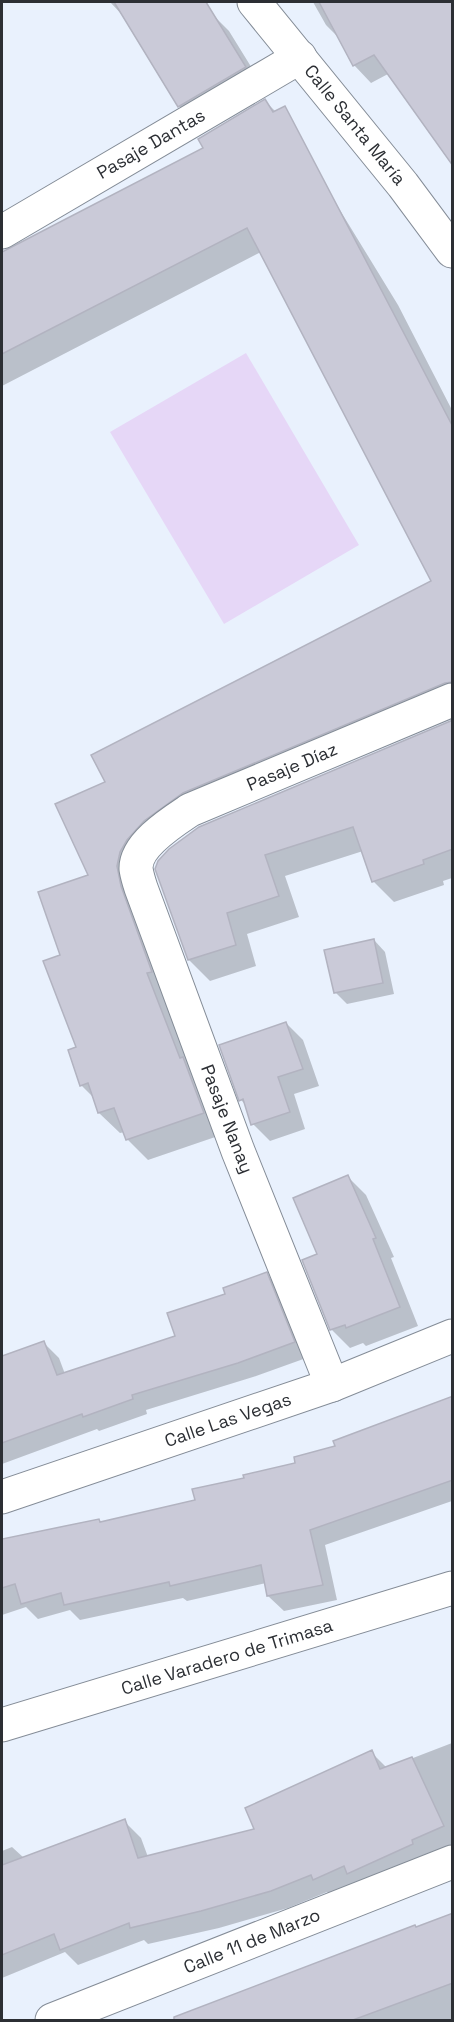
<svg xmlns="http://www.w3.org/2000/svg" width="454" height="2022" font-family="'Space Grotesk',sans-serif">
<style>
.green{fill:#e6d7f7}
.shadow{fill:#0003}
.building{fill:#cacad8;stroke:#b2b3c0;stroke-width:1.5}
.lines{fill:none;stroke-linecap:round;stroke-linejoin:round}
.minor-casing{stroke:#848c97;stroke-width:35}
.minor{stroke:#fff;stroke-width:33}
.labels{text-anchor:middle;stroke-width:4.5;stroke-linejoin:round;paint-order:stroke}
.street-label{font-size:18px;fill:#2c2f34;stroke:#fff}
</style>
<rect width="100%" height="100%" fill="#e9f1fd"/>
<!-- green -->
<polygon class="green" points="246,353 359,545 224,624 110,432"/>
<!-- shadow -->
<g class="shadow">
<polygon points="110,2 197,2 207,15 211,13 229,31 263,86 197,124 179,106 127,20"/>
<polygon points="313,2 424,2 439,28 388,74 371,83 354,65 341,40 326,25"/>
<polygon points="265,101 286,122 398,305 452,410 452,709 174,833 141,873 224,1134 148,1160 127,1139 125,1132 120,1133 99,1113 94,1098 81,1085 78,1048 61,956 90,876 107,783 433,581 261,252 2,386 2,254 205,149"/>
<polygon points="452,722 452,878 443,881 444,885 394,902 373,881 363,851 285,876 299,917 247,934 256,966 210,981 189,960 157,869"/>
<polygon points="374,940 385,952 394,994 347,1004 336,993"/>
<polygon points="286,1023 303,1040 319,1086 294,1094 305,1129 270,1141 253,1124 247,1106 241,1100"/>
<polygon points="347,1176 366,1195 394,1257 391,1258 418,1326 366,1346 363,1343 350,1348 331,1329 319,1255"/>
<polygon points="266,1274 281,1289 309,1357 253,1377 146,1410 147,1414 99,1431 97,1429 2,1464 2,1358 44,1343 59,1358 65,1374 177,1337 227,1295"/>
<polygon points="452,1397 452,1501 325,1545 337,1600 284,1611 268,1596 266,1583 187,1601 183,1598 80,1620 70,1610 38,1619 26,1607 2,1615 2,1540 99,1520 101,1523 196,1501 246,1479 297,1464"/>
<polygon points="452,1743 452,1850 331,1896 327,1892 288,1908 219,1928 148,1944 144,1940 78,1965 65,1952 2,1978 2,1851 12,1847 24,1858 124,1821 141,1838 148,1857 256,1830 371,1752 387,1768"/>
<polygon points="452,1915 452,2020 172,2020 415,1926 416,1928"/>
</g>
<!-- building -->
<g class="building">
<polygon points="114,2 206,2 246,67 178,107"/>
<polygon points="319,2 453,2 453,166 374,55 353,66"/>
<polygon points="265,99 273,112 285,106 453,427 453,682 445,683 183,793 144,821 127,840 120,852 117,866 121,886 152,972 147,973 180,1058 183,1057 204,1113 126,1140 114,1108 98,1113 88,1083 80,1086 68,1050 76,1047 43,961 60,955 38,892 88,875 55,804 105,782 91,755 431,581 247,228 2,354 2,252 203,148 198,139"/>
<polygon points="453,720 453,849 423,860 424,864 372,882 353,827 265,855 279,896 227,913 236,945 188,960 155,869 158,861 169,849 199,827"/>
<polygon points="374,939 383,983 334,993 324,950"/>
<polygon points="286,1022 303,1069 278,1077 290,1112 251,1125 243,1099 239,1101 219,1045"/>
<polygon points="348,1175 376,1238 373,1239 400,1307 346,1328 345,1325 330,1330 302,1260 317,1254 293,1198"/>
<polygon points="267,1272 295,1342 238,1363 132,1395 133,1399 83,1417 82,1414 2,1443 2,1356 44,1341 57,1375 175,1336 167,1313 225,1294 223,1288"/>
<polygon points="453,1396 453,1480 310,1530 323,1585 267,1596 261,1565 170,1586 169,1582 64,1605 61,1593 21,1604 15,1584 2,1588 2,1539 99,1519 100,1522 195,1500 192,1489 244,1478 243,1475 295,1463 294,1457 335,1446 333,1441"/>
<polygon points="372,1750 380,1769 412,1757 444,1826 412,1840 413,1844 347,1874 344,1866 313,1880 311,1875 271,1891 201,1911 130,1928 129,1923 60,1950 54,1934 2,1955 2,1865 125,1819 138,1858 254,1829 245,1808"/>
<polygon points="453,1913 453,1983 353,2020 174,2020 174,2017 415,1925 416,1927"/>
</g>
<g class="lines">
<!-- minor casing -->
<g class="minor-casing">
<g id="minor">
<polyline points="254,2 403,185 452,251"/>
<polyline points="2,232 300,57"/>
<path d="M332,1385l-94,-234 -97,-263c-2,-6 -4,-13 -5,-19 -1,-24 36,-47 54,-59l262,-110"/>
<polyline points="2,1497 332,1385 452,1336"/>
<polyline points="2,1725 452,1588"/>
<polyline points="52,2020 452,1862"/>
</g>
</g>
<!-- minor -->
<use href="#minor" class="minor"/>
</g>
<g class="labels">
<!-- street labels -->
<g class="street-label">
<text transform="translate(355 125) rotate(51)" y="6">Calle Santa María</text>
<text transform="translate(151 144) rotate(-30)" y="6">Pasaje Dantas</text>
<text transform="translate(292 767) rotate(-23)" y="6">Pasaje Díaz</text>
<text transform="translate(227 1119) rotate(69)" y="6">Pasaje Nanay</text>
<text transform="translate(228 1420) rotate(-19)" y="6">Calle Las Vegas</text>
<text transform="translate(227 1657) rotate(-17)" y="6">Calle Varadero de Trimasa</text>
<text transform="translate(252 1941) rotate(-22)" y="6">Calle 11 de Marzo</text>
</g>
</g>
<!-- border -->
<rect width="454" height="2022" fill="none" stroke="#2c2f34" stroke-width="6"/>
</svg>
